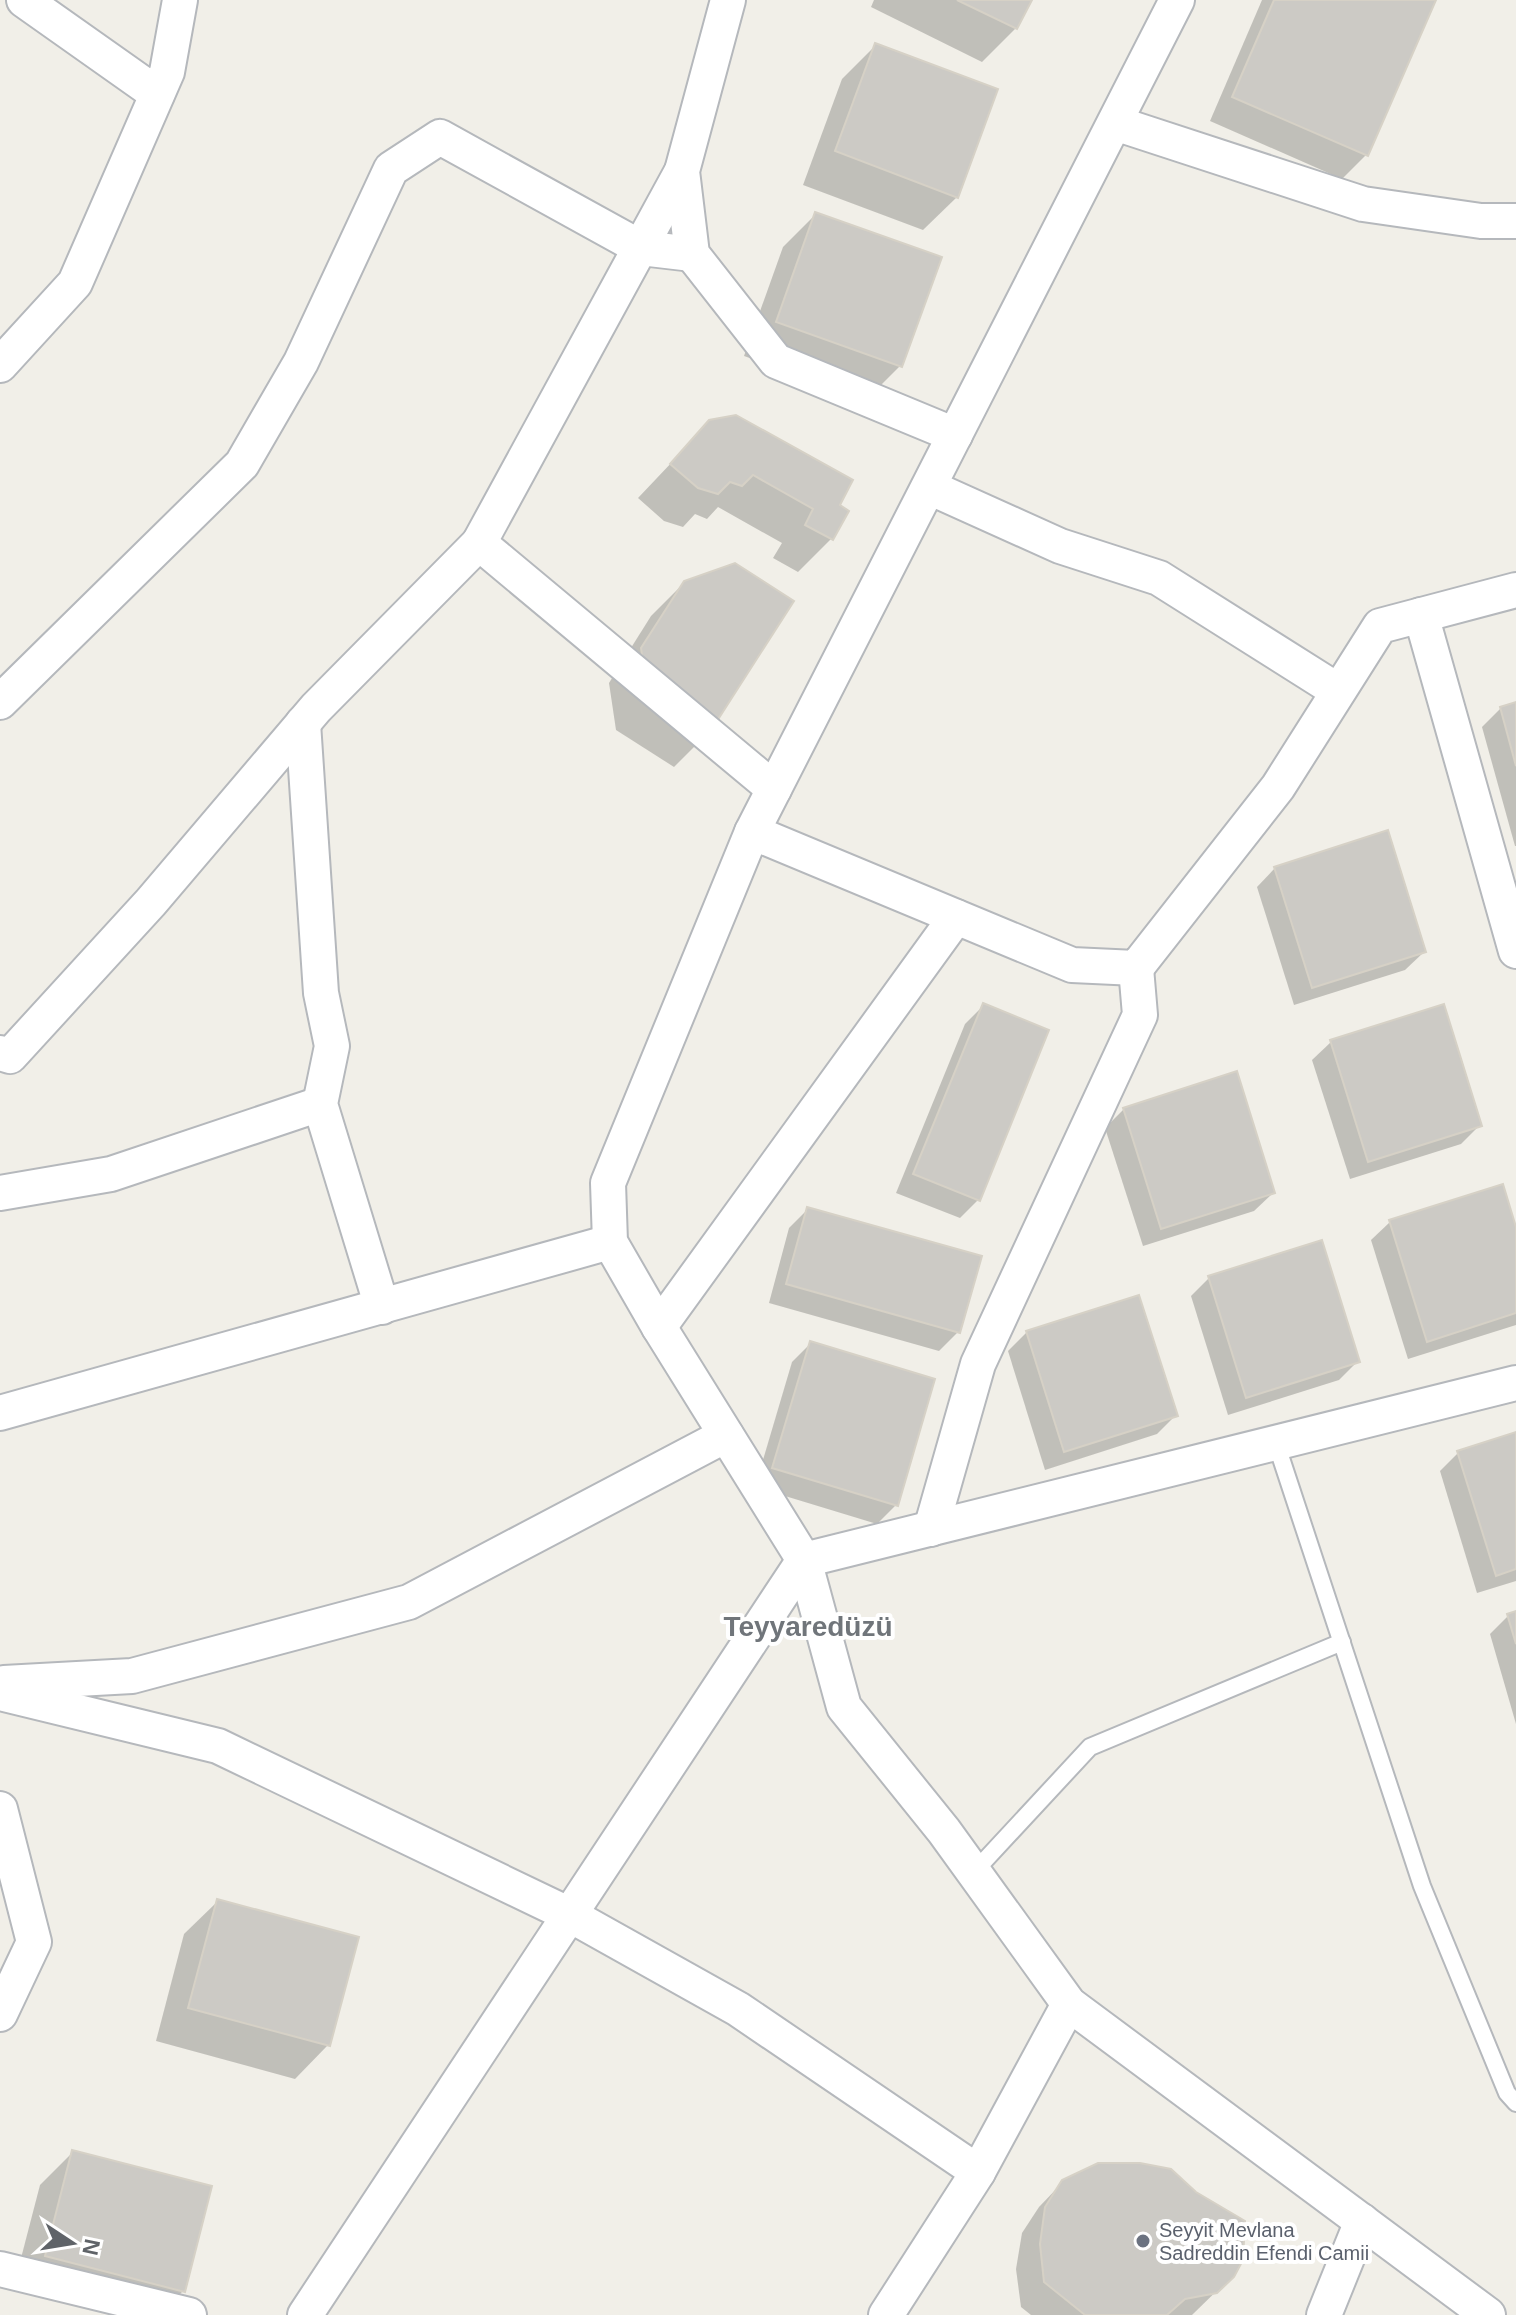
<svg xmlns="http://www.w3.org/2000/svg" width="1516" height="2315" font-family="Helvetica,sans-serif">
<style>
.shadow{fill:#0003}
.building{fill:#cccac5;stroke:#d6d1c6;stroke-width:2}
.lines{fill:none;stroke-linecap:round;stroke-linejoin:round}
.service-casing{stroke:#b5b8bc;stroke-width:20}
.minor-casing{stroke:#b5b8bc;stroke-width:38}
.service{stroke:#fff;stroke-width:16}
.minor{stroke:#fff;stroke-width:34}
.worship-dot{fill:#6b7280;stroke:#fff;stroke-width:3}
.labels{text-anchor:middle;stroke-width:8;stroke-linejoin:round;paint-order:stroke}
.worship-label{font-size:20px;fill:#5b616d;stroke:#fff;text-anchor:start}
.district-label{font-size:28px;font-weight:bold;fill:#70757a;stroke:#fff}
</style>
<rect width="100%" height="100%" fill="#f1efe8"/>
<!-- shadow -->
<g class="shadow">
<polygon points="874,0 1030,0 1016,28 982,62 871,7"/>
<polygon points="1262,0 1433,0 1366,155 1342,179 1210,121"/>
<polygon points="876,45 957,197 923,230 803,185 842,79"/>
<polygon points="816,214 900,366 867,399 744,356 783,247"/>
<polygon points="710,422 837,506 831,539 798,572 773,558 782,543 718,507 707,519 695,514 683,527 664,521 638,498"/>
<polygon points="685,582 707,734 674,767 616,730 609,683 651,616"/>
<polygon points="1516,704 1516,846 1515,846 1482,727 1501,708"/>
<polygon points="1275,868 1424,952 1405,970 1294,1005 1257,887"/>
<polygon points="984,1005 978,1200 960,1218 896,1193 965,1024"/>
<polygon points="1331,1042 1480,1125 1461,1144 1350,1179 1312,1060"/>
<polygon points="1124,1109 1273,1193 1254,1211 1143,1246 1105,1128"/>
<polygon points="808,1209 958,1332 939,1351 769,1303 789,1228"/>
<polygon points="1390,1222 1516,1234 1516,1325 1408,1359 1371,1240"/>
<polygon points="1209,1278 1358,1361 1339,1380 1228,1415 1191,1296"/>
<polygon points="1027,1332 1175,1416 1157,1434 1045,1470 1008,1351"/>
<polygon points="810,1344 896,1505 877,1524 755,1487 792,1362"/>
<polygon points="1516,1434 1516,1581 1477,1593 1440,1471 1458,1453"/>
<polygon points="1516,1613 1516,1724 1490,1634 1508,1616"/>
<polygon points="218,1901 328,2045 295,2079 156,2041 184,1934"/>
<polygon points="73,2152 183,2291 159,2315 114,2315 13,2289 40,2185"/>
<polygon points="1063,2182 1232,2276 1192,2315 1031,2315 1021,2307 1016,2269 1022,2233 1039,2207"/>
</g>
<!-- building -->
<g class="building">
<polygon points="957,0 1032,0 1017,29"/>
<polygon points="1274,0 1436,0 1368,156 1232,97"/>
<polygon points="875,43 998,89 958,198 835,151"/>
<polygon points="815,212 942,257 902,367 776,322"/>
<polygon points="736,415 853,480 840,505 849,511 833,540 805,525 813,509 753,475 742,486 730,482 718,494 698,488 670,464 709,420"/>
<polygon points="735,563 794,601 708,735 648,697 641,648 684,581"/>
<polygon points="1516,702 1516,766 1500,707"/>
<polygon points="1388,830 1426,952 1312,988 1274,867"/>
<polygon points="983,1003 1049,1030 980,1201 913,1174"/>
<polygon points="1444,1004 1482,1126 1368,1162 1330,1040"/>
<polygon points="1237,1071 1275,1193 1161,1229 1123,1108"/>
<polygon points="1503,1184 1516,1227 1516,1313 1427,1342 1389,1220"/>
<polygon points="807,1207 982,1256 960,1333 786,1284"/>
<polygon points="1322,1240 1360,1362 1246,1398 1208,1276"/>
<polygon points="1139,1295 1178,1416 1064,1452 1026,1331"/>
<polygon points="810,1341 935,1379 898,1506 772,1468"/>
<polygon points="1516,1432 1516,1569 1496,1576 1457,1451"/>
<polygon points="1516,1611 1516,1644 1507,1614"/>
<polygon points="217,1899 359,1937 330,2046 188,2008"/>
<polygon points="72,2150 212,2186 185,2292 45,2256"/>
<polygon points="1098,2163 1140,2163 1171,2169 1196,2192 1245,2221 1243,2260 1234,2277 1217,2293 1185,2299 1167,2315 1085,2315 1044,2282 1040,2244 1045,2207 1062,2180"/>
</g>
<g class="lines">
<!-- service casing -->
<g class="service-casing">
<g id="service">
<polyline points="1276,1443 1422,1886 1507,2093 1516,2103"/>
<polyline points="974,1872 1090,1747 1342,1642"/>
</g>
</g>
<!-- minor casing -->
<g class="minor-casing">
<g id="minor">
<polyline points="24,0 157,94"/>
<polyline points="728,0 682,171 692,254 776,361 955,435"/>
<polyline points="1177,0 752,832 608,1183 610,1242 659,1327 804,1560 844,1707 944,1831 1069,2004 1488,2315"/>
<polyline points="1115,123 1363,204 1481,221 1516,221"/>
<polyline points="682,171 479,543 774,789"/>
<polyline points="0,365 75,283 167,72 180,0"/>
<polyline points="929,487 1060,546 1159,578 1338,691"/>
<polyline points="1421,615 1516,951"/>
<polyline points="0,702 242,464 301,362 391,169 440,137 641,248 692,254"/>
<polyline points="303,723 321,993 332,1046 320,1104 382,1307"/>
<polyline points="752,832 1072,965 1136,968 1278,787 1380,626 1516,590"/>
<polyline points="0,1053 10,1056 151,902 316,708 479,543"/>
<polyline points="0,1193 111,1174 320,1104"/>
<polyline points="659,1327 956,917"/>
<polyline points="0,1413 610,1242"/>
<polyline points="931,1529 978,1364 1140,1015 1136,968"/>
<polyline points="4,1683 132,1676 409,1602 726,1435"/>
<polyline points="0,1693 218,1746 570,1915 738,2009 978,2172"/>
<polyline points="0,1809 34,1942 0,2014"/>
<polyline points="0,2269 189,2315"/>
<polyline points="305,2315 804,1560 1516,1383"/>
<polyline points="886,2315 978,2172 1069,2004"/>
<polyline points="1324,2315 1362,2221"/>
</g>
</g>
<!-- service -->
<use href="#service" class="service"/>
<!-- minor -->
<use href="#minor" class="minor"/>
</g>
<!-- markers -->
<circle class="worship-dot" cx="1143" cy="2241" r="8"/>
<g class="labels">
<!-- worship labels -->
<g class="worship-label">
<text x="1159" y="2237">Seyyit Mevlana<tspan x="1159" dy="23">Sadreddin Efendi Camii</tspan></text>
</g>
<!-- district labels -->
<g class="district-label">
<text x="808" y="1636">Teyyaredüzü</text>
</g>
</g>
<!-- north arrow -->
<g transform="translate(72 2243) rotate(102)" stroke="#ffffff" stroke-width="6" paint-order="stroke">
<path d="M0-6L14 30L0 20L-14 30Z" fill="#5f6368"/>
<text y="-12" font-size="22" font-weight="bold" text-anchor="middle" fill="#5f6368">N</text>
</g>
</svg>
